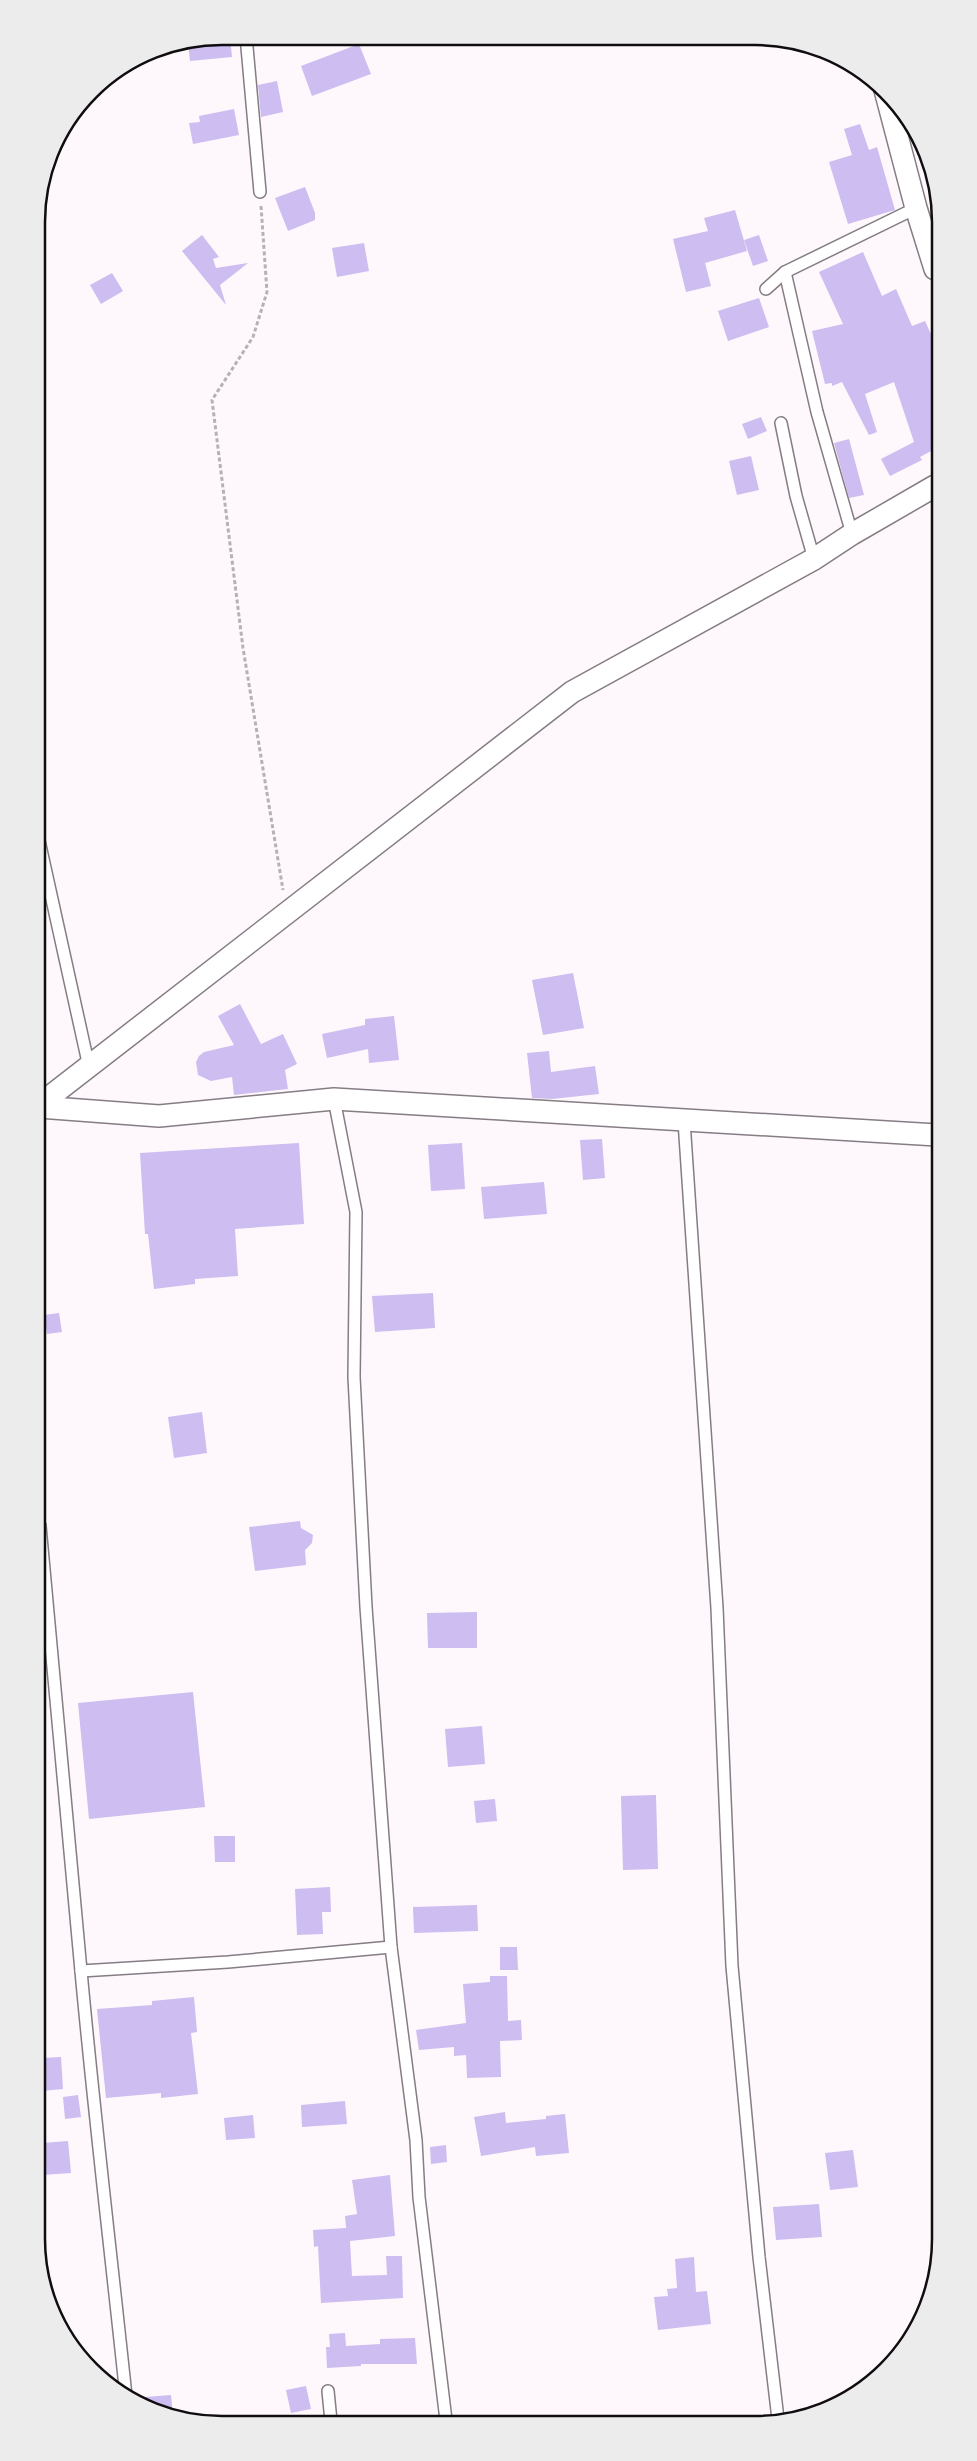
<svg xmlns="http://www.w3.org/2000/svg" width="977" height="2461" font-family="Cabin,sans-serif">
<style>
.building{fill:#cdbdf0}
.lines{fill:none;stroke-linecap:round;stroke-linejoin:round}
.service-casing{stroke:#857c84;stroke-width:14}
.minor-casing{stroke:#857c84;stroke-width:24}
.path{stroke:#b6b1b6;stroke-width:3;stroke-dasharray:4 2.5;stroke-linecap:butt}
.service{stroke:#fff;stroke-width:11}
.minor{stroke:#fff;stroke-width:21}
.rim{fill:none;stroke:#100d10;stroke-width:2.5}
</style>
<rect width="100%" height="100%" fill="#fef8fd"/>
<!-- building -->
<g class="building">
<polygon points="222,36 230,36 232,57 190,61 188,43"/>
<polygon points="359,44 371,74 312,96 301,66"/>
<polygon points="277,81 283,112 261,117 258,85"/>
<polygon points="234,109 239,135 193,144 189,123 200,122 199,116"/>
<polygon points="860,124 869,150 877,147 895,210 848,224 829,162 852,155 844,129"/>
<polygon points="305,187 315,213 315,220 288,231 275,198"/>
<polygon points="735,210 747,251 705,263 711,286 686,292 673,239 708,231 704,218"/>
<polygon points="202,235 219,257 213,259 216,268 248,263 220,285 226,305 182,251"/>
<polygon points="759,235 768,261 753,266 744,240"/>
<polygon points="364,243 369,271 337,277 332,248"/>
<polygon points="863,252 882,296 896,289 912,326 925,321 935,343 935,449 920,457 922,460 890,476 881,459 914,442 894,382 865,394 877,432 869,435 842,382 832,386 832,383 825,384 812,331 843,324 819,272"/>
<polygon points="112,273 123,291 101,304 90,285"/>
<polygon points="759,298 769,327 728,341 718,311"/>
<polygon points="761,417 767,431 748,439 742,424"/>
<polygon points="849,439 864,495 849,498 834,443"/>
<polygon points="751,456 759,490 737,495 729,461"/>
<polygon points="573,973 584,1028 543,1035 532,980"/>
<polygon points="240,1004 261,1044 283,1034 297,1064 285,1070 288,1089 234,1095 232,1077 211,1081 198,1075 196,1062 199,1056 204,1052 234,1045 218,1016"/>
<polygon points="394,1016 399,1060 369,1063 368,1049 327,1058 322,1034 365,1025 365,1019"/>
<polygon points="549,1051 551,1072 595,1066 599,1094 552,1099 532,1098 527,1053"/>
<polygon points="602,1139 605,1178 583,1180 580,1140"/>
<polygon points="299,1143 304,1224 235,1229 238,1276 195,1279 195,1284 154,1289 148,1234 145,1234 140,1153"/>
<polygon points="462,1143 465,1189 431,1191 428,1145"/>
<polygon points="544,1182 547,1214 484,1219 481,1187"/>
<polygon points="433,1293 435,1328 375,1332 372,1296"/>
<polygon points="59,1313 62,1332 47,1334 44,1315"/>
<polygon points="202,1412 207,1453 174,1458 168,1417"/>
<polygon points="300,1521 301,1528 313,1535 312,1543 305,1550 306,1565 255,1571 249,1527"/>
<polygon points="477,1612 477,1648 428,1648 427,1613"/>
<polygon points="193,1692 205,1807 89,1819 78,1703"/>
<polygon points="482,1726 485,1764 448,1767 445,1729"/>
<polygon points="656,1795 658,1869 623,1870 621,1796"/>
<polygon points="495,1799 497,1821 476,1823 474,1801"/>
<polygon points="214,1836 235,1836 235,1862 215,1862"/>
<polygon points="330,1887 331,1912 322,1912 323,1934 297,1935 295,1889"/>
<polygon points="477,1905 478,1931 414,1933 413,1907"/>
<polygon points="500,1947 517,1947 518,1970 500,1970"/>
<polygon points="490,1976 507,1976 508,2021 521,2020 522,2040 500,2041 501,2077 467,2078 466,2055 454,2056 454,2047 419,2050 416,2030 466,2023 463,1984 490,1982"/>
<polygon points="194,1997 197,2032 191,2033 198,2094 161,2098 161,2093 106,2098 97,2009 152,2005 152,2001"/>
<polygon points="61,2057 63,2089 42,2091 42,2058"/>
<polygon points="78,2095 81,2117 65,2119 63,2097"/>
<polygon points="345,2101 347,2124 302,2127 301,2105"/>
<polygon points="505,2112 506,2123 546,2119 546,2116 565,2114 569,2153 536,2156 535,2147 481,2156 474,2117"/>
<polygon points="253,2115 255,2138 226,2140 224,2118"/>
<polygon points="68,2141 71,2173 42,2175 42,2143"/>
<polygon points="446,2145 447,2162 431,2164 430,2147"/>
<polygon points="853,2150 858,2187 830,2190 825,2153"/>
<polygon points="390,2175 395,2236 350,2241 352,2276 387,2275 386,2256 402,2256 403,2298 321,2303 318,2246 314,2247 313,2230 346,2228 345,2216 357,2214 352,2180"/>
<polygon points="819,2204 822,2237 776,2240 773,2207"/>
<polygon points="694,2257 696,2292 707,2291 711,2324 658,2330 654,2297 668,2296 667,2289 677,2288 675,2259"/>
<polygon points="345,2333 346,2346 380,2344 380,2339 415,2338 417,2364 361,2364 361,2366 327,2368 326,2347 330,2347 329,2334"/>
<polygon points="306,2386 311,2409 291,2413 286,2390"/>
<polygon points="171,2395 173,2417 140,2405 132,2400 133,2398"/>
</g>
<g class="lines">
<!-- service casing -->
<g class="service-casing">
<g id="service">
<polyline points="246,36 260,192"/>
<polyline points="785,272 817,412 852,534"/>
<polyline points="766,289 785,272 916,208"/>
<polyline points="781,423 796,496 814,559"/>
<polyline points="38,836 89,1067"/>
<polyline points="334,1099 356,1212 354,1377 366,1607 391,1947 416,2140 419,2197 446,2420"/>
<polyline points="684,1121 717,1608 732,1966 759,2257 778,2419"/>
<polyline points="40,1526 81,1971 228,1962 391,1947"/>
<path d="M81,1971c13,142 30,283 45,425"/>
<polyline points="328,2391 331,2421"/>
</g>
</g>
<!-- minor casing -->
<g class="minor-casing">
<g id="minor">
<polyline points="885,90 916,208 935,269"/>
<polyline points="39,1105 572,692 814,559 852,534 935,486"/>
<polyline points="39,1107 159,1116 334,1099 937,1135"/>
</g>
</g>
<!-- path -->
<polyline class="path" points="261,206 267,292 253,337 212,400 243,648 283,890"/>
<!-- service -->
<use href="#service" class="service"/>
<!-- minor -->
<use href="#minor" class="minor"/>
</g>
<!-- crop -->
<path d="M0 0H977V2461H0ZM222 45H755A177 177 0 0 1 932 222V2239A177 177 0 0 1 755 2416H222A177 177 0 0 1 45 2239V222A177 177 0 0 1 222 45Z" fill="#ececec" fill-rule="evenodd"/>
<path class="rim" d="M222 45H755A177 177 0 0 1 932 222V2239A177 177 0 0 1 755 2416H222A177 177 0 0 1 45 2239V222A177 177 0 0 1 222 45Z"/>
</svg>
